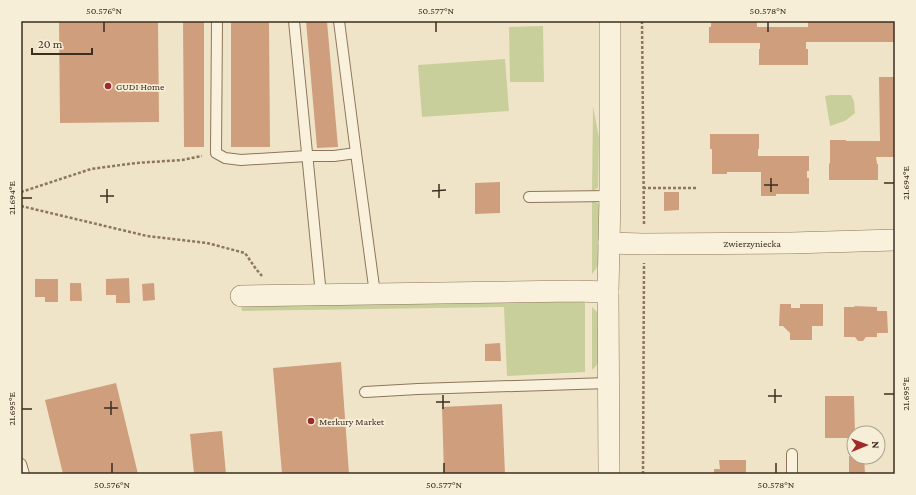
<svg xmlns="http://www.w3.org/2000/svg" width="916" height="495" font-family="'Crimson Pro',serif">
<style>
.green{fill:#c9cf9b}
.building{fill:#cf9f7d}
.lines{fill:none;stroke-linecap:round;stroke-linejoin:round}
.service-casing{stroke:#8d765c;stroke-width:12}
.minor-casing{stroke:#8d765c;stroke-width:22}
.path{stroke:#8d765c;stroke-width:2.5;stroke-dasharray:3 2;stroke-linecap:butt}
.service{stroke:#faf1dc;stroke-width:10}
.minor{stroke:#faf1dc;stroke-width:21}
.ticks{fill:none;stroke:#3d2e20;stroke-width:1.5}
.poi-dot{fill:#9e2a2b;stroke:#f7eed8;stroke-width:1.5}
.labels{text-anchor:middle;stroke-width:3.5;stroke-linejoin:round;paint-order:stroke}
.poi-label{font-size:10px;fill:#3d2e20;stroke:#f7eed8;text-anchor:start}
.street-label{font-size:10px;fill:#3d2e20;stroke:#f7eed8}
.neatline{fill:none;stroke:#3d2e20;stroke-width:1.5}
.ticks-label{font-size:10px;text-anchor:middle;fill:#3d2e20}
</style>
<rect width="100%" height="100%" fill="#f0e4c8"/>
<!-- green -->
<g class="green">
<polygon points="543,26 544,82 510,82 509,27"/>
<polygon points="505,59 509,111 422,117 418,65"/>
<polygon points="831,95 851,95 854,101 855,113 845,121 830,126 825,96"/>
<polygon points="593,106 599,138 598,188 592,191"/>
<polygon points="592,201 597,203 599,204 599,262 596,269 592,274"/>
<polygon points="579,300 585,303 585,372 507,376 504,307 242,311 241,305"/>
<polygon points="592,307 598,313 599,361 596,366 592,370"/>
</g>
<!-- building -->
<g class="building">
<polygon points="59,21 158,21 159,122 60,123"/>
<polygon points="183,21 204,21 204,147 184,147"/>
<polygon points="231,21 269,21 270,147 231,147"/>
<polygon points="306,21 327,21 338,147 317,148"/>
<polygon points="711,21 757,21 757,27 808,27 808,21 895,21 895,42 806,42 806,49 808,49 808,65 759,65 759,49 760,49 760,43 709,43 709,27 711,27"/>
<polygon points="879,77 895,77 895,157 876,157 877,164 878,164 878,180 829,180 829,163 830,164 830,140 846,140 846,141 880,141"/>
<polygon points="710,134 759,134 759,149 758,149 758,156 809,156 809,171 807,171 807,178 809,178 809,194 776,194 776,196 761,196 761,172 727,172 727,174 712,174 712,149 710,149"/>
<polygon points="500,182 500,213 475,214 475,183"/>
<polygon points="664,192 679,192 679,210 664,211"/>
<polygon points="129,278 130,303 116,303 116,295 106,295 106,279"/>
<polygon points="35,279 58,279 58,302 45,302 45,297 35,297"/>
<polygon points="70,283 81,283 82,301 70,301"/>
<polygon points="154,283 155,300 143,301 142,284"/>
<polygon points="780,304 791,304 791,308 800,308 800,304 823,304 823,326 812,326 812,340 790,340 790,333 783,326 779,326"/>
<polygon points="854,306 877,307 877,311 887,311 888,333 877,333 877,337 866,337 863,341 858,341 855,337 844,337 844,307 855,307"/>
<polygon points="500,343 501,361 485,361 485,344"/>
<polygon points="341,362 349,474 282,474 273,368"/>
<polygon points="116,383 138,474 63,474 45,400"/>
<polygon points="825,396 854,396 855,433 854,433 854,438 825,438"/>
<polygon points="502,404 505,474 444,474 442,407"/>
<polygon points="222,431 226,474 194,474 190,434"/>
<polygon points="849,456 864,457 865,473 849,473"/>
<polygon points="719,460 746,460 746,474 714,474 714,469 720,469"/>
</g>
<g class="lines">
<!-- service casing -->
<g class="service-casing">
<g id="service">
<polyline points="217,21 216,153 225,158 241,160 307,156 334,156 356,153"/>
<polyline points="294,21 321,295"/>
<polyline points="339,21 356,153 375,294"/>
<polyline points="529,197 610,196"/>
<polyline points="365,392 418,389 608,383"/>
<polyline points="21,464 24,474"/>
<polyline points="792,474 792,454"/>
</g>
</g>
<!-- minor casing -->
<g class="minor-casing">
<g id="minor">
<polyline points="609,243 643,244 791,243 895,240"/>
<polyline points="241,296 575,291 608,292"/>
<polyline points="609,474 608,292 610,196 610,21"/>
</g>
</g>
<!-- path -->
<g class="path">
<polyline points="642,21 644,224"/>
<polyline points="643,188 697,188"/>
<polyline points="21,192 91,169 136,163 182,160 202,156"/>
<polyline points="21,206 147,236 207,243 245,253 256,269 262,276"/>
<polyline points="643,474 644,263"/>
</g>
<!-- service -->
<use href="#service" class="service"/>
<!-- minor -->
<use href="#minor" class="minor"/>
</g>
<!-- ticks -->
<path class="ticks" d="M104,22v10M436,22v10M768,22v10M771,178v14M884,183h10M439,184v14M764,185h14M107,189v14M432,191l14,-1M100,196h14M22,198h10M775,389v14M884,394h10M443,395v14M768,396h14M111,401v14M436,402h14M104,408h14M22,409h10M112,463v10M444,463v10M776,463v10"/>
<!-- markers -->
<g class="poi-dot">
<circle cx="108" cy="86" r="4"/>
<circle cx="311" cy="421" r="4"/>
</g>
<g class="labels">
<!-- poi labels -->
<g class="poi-label">
<text x="116" y="90">GUDI Home</text>
<text x="319" y="425">Merkury Market</text>
</g>
<!-- street labels -->
<g class="street-label">
<text x="752" y="247">Zwierzyniecka</text>
</g>
</g>
<!-- border -->
<rect width="916" height="495" fill="none" stroke="#f7eed8" stroke-width="44"/>
<!-- north arrow -->
<g transform="translate(866 445) rotate(89)"><circle r="19" fill="#f7eed8" stroke="#ada18e"/>
<path d="M0-3L7 15L0 10L-7 15Z" fill="#9e2a2b"/>
<text y="-6" font-size="11" font-weight="bold" text-anchor="middle" fill="#3d2e20">N</text>
</g>
<!-- scale -->
<path d="M32 48v6h60v-6" fill="none" stroke="#3d2e20" stroke-width="2"/>
<text x="38" y="48" font-size="12" fill="#3d2e20" stroke="#f7eed8" stroke-width="3" paint-order="stroke">20 m</text>
<rect x="22" y="22" width="872" height="451" class="neatline"/>
<g class="ticks-label">
<text x="104" y="14">50.576°N</text>
<text x="436" y="14">50.577°N</text>
<text x="768" y="14">50.578°N</text>
<text transform="translate(905 183) rotate(-90)" y="4">21.694°E</text>
<text transform="translate(11 198) rotate(-90)" y="4">21.694°E</text>
<text transform="translate(905 394) rotate(-90)" y="4">21.695°E</text>
<text transform="translate(11 409) rotate(-90)" y="4">21.695°E</text>
<text x="112" y="488">50.576°N</text>
<text x="444" y="488">50.577°N</text>
<text x="776" y="488">50.578°N</text>
</g>
</svg>
